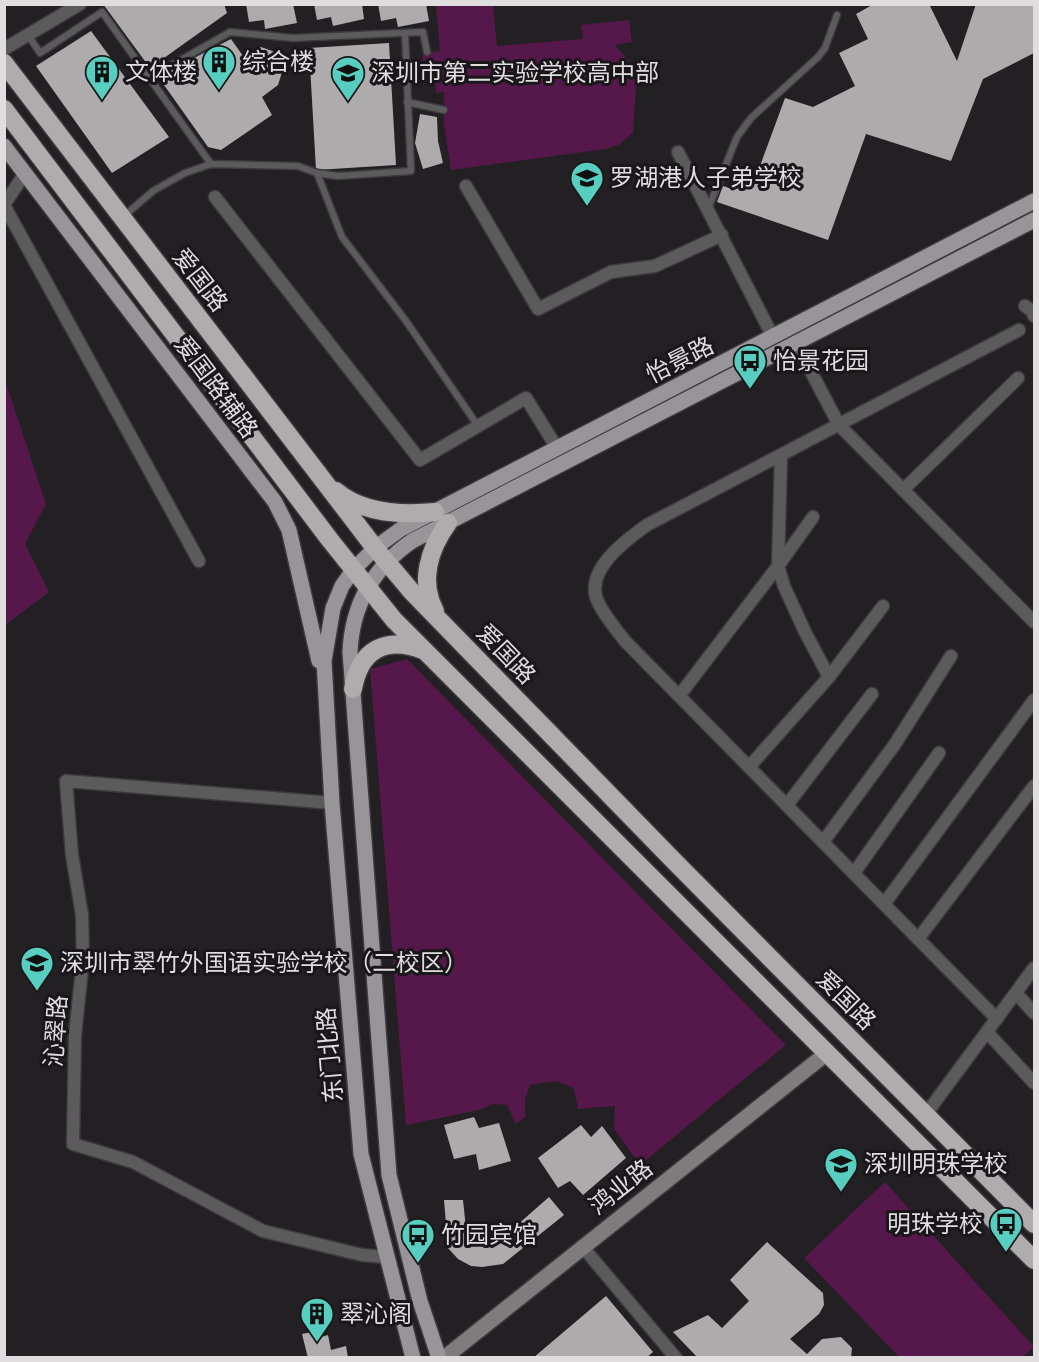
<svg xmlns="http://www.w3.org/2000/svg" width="1039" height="1362" font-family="'Alegreya Sans','Noto Sans SC',sans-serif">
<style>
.green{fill:#56174b}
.building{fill:#aeabad}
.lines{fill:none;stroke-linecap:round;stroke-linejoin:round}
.lane-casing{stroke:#3c3a3c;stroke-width:9}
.street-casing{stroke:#3c3a3c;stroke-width:15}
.secondary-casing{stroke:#3c3a3c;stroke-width:18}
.primary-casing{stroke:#3c3a3c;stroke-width:18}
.highway-casing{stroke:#3c3a3c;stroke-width:21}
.lane{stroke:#5c5b5c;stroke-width:6}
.street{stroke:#5c5b5c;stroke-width:12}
.secondary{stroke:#7e7c7d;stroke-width:15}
.primary{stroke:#979597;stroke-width:15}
.highway{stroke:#afacae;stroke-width:18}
.labels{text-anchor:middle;stroke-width:6;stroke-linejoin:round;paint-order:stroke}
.poi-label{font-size:24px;fill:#dfddde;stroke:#191719;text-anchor:start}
.street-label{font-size:24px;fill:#dfddde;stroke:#191719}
</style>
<rect width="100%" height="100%" fill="#222022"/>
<!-- green -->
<g class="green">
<polygon points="436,5 493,5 497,46 583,39 581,25 629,20 632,42 615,45 637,71 633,133 620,144 606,149 451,170 444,125 444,92 436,93 434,73 422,71 423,53 440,51"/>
<polygon points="4,377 46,504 25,544 49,592 5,625"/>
<polygon points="407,659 786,1045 640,1165 614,1129 615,1106 578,1109 574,1088 556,1081 530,1085 525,1100 525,1117 516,1124 507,1105 493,1104 479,1110 406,1125 370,669"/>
<polygon points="885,1182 1034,1347 1022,1357 899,1357 804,1258"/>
</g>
<!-- building -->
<g class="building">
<polygon points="103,4 224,4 227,13 150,68"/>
<polygon points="246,4 293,4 297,23 265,29 264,20 249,22"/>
<polygon points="314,4 362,4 364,19 333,26 331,17 317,20"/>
<polygon points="378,4 426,4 429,21 398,27 396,18 381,21"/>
<polygon points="874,4 929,4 957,61 976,4 1032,4 1034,7 1034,53 983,79 951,161 866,134 828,240 717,202 723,186 732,189 735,178 753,185 785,98 813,107 855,86 839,53 868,39 856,14"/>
<polygon points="91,31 169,137 112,173 36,66"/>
<polygon points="231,39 243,56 261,47 275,52 283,69 278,85 262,97 272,115 221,150 208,147 164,85 167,72"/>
<polygon points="389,43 396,165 316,170 309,48"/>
<polygon points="420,114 437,117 438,141 443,163 423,169 415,143"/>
<polygon points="474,1117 479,1128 499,1123 511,1161 479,1170 476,1154 454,1159 444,1125"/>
<polygon points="581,1125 591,1137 602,1126 626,1158 583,1195 570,1181 558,1188 538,1158"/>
<polygon points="549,1197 564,1215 503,1264 482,1267 471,1266 458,1259 448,1248 444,1200 463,1200 467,1238 489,1243 500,1240"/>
<polygon points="767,1242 823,1293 824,1305 819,1314 790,1339 807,1354 822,1339 841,1337 852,1348 851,1358 698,1358 673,1332 708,1315 722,1328 749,1301 730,1280"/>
<polygon points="606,1296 653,1352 646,1358 533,1358"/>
<polygon points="312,1332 314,1339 328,1335 331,1350 346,1346 348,1358 308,1358 302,1334"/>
</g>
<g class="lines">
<!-- lane casing -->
<g class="lane-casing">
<g id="lane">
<polyline points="28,35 40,53 102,12 211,164"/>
<polyline points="149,78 230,32 293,38 423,32 427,52"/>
<polyline points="407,102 444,110"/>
<polyline points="317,173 342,237 406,321 478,426"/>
<polyline points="708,209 737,137 751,118 818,57 825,48 837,15"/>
<polyline points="124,216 153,191 185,173 211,164 298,166 317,173 338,176 411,171 405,34"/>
</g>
</g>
<!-- street casing -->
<g class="street-casing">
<g id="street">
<polyline points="4,49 80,4"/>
<polyline points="678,152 773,337"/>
<polyline points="466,186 538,309 611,272 655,266 722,235"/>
<polyline points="215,197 420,460 526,398 557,448"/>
<polyline points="4,205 199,561"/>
<polyline points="4,205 25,173"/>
<polyline points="1025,306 1032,311 1034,316"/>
<polyline points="796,343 839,425 1034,622"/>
<polyline points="781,456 778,566 784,586 805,632 829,677"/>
<polyline points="903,490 1018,378"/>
<polyline points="679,696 778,566 813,517"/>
<polyline points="749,767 829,677 883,606"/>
<polyline points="332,803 66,781 72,855 82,915 83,960 75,1035 73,1144 133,1162 263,1231 362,1255 386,1257"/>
<polyline points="787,805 872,694"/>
<polyline points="823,842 895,744 951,656"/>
<polyline points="854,873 939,753"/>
<polyline points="884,904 1034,700"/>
<polyline points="918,939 1034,786"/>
<polyline points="1016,993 1034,1013"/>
<path d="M997,1019l-372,-378c-9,-12 -20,-24 -27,-39 -15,-31 28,-62 49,-77l372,-195"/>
<polyline points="987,1032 1034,1083"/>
<polyline points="926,1114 1034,968"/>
<polyline points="582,1246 676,1358"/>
</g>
</g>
<!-- secondary casing -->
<g class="secondary-casing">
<polyline id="secondary" points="444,1358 827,1053"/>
</g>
<!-- primary casing -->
<g class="primary-casing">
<g id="primary">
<polyline points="4,146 275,502 289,530 319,661"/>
<polyline points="413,1358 361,1154 332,803 324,661 333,608 342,586 354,569 375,548 401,529 1034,201"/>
<path d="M439,1358l-19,-57 -31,-126 -39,-523c2,-47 23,-84 62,-111l622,-321"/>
</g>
</g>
<!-- highway casing -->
<g class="highway-casing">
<g id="highway">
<polyline points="4,63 375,548 412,592 676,863 1034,1224"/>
<polyline points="4,109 330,540 394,620 1034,1260"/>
<path d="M336,491c27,23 66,24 99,21"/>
<path d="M435,611c-16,-29 -6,-62 13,-88"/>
<path d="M353,689c7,-40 33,-53 70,-39"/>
</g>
</g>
<!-- lane -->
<use href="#lane" class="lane"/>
<!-- street -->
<use href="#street" class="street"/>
<!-- secondary -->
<use href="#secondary" class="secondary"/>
<!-- primary -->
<use href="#primary" class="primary"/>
<!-- highway -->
<use href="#highway" class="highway"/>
</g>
<!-- icons -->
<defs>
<g id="building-pin" transform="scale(1.725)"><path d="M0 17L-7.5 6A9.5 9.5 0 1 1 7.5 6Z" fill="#58cec0" stroke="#191719"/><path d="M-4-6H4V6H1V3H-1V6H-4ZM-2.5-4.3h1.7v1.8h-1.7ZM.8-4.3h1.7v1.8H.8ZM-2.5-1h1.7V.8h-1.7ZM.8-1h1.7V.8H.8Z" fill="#111"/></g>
<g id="school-pin" transform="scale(1.725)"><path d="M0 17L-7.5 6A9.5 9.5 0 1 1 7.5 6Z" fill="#58cec0" stroke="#191719"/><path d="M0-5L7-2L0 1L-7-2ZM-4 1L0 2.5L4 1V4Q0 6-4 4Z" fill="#111"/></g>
<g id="bus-pin" transform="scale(1.725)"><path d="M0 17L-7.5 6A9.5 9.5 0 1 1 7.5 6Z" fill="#58cec0" stroke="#191719"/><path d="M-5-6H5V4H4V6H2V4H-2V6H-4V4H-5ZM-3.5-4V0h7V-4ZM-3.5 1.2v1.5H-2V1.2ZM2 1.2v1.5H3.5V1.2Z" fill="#111"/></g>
</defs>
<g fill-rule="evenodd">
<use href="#building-pin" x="219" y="62"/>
<use href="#building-pin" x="102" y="72"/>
<use href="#school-pin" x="348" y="73"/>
<use href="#school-pin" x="587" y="178"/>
<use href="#bus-pin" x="750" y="361"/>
<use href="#school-pin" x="37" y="963"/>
<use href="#school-pin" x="841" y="1164"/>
<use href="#bus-pin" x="1006" y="1224"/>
<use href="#bus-pin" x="418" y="1235"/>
<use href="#building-pin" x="317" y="1314"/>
</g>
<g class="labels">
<!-- poi labels -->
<g class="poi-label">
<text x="242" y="70">综合楼</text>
<text x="125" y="80">文体楼</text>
<text x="371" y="81">深圳市第二实验学校高中部</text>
<text x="610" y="186">罗湖港人子弟学校</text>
<text x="773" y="369">怡景花园</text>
<text x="60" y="971">深圳市翠竹外国语实验学校（二校区）</text>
<text x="864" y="1172">深圳明珠学校</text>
<text x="983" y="1232" text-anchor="end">明珠学校</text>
<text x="441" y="1243">竹园宾馆</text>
<text x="340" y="1322">翠沁阁</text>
</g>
<!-- street labels -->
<g class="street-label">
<text transform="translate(200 280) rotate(52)" y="8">爱国路</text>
<text transform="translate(680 360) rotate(-27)" y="8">怡景路</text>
<text transform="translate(216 387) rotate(53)" y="8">爱国路辅路</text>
<text transform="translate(506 654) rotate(46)" y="8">爱国路</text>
<text transform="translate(846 1000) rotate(45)" y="8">爱国路</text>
<text transform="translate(56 1031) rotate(-86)" y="8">沁翠路</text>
<text transform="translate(330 1055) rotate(-95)" y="8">东门北路</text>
<text transform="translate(621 1187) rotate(-38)" y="8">鸿业路</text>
</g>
</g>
<!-- border -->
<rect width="1039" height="1362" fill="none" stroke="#dfddde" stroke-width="12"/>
</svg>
